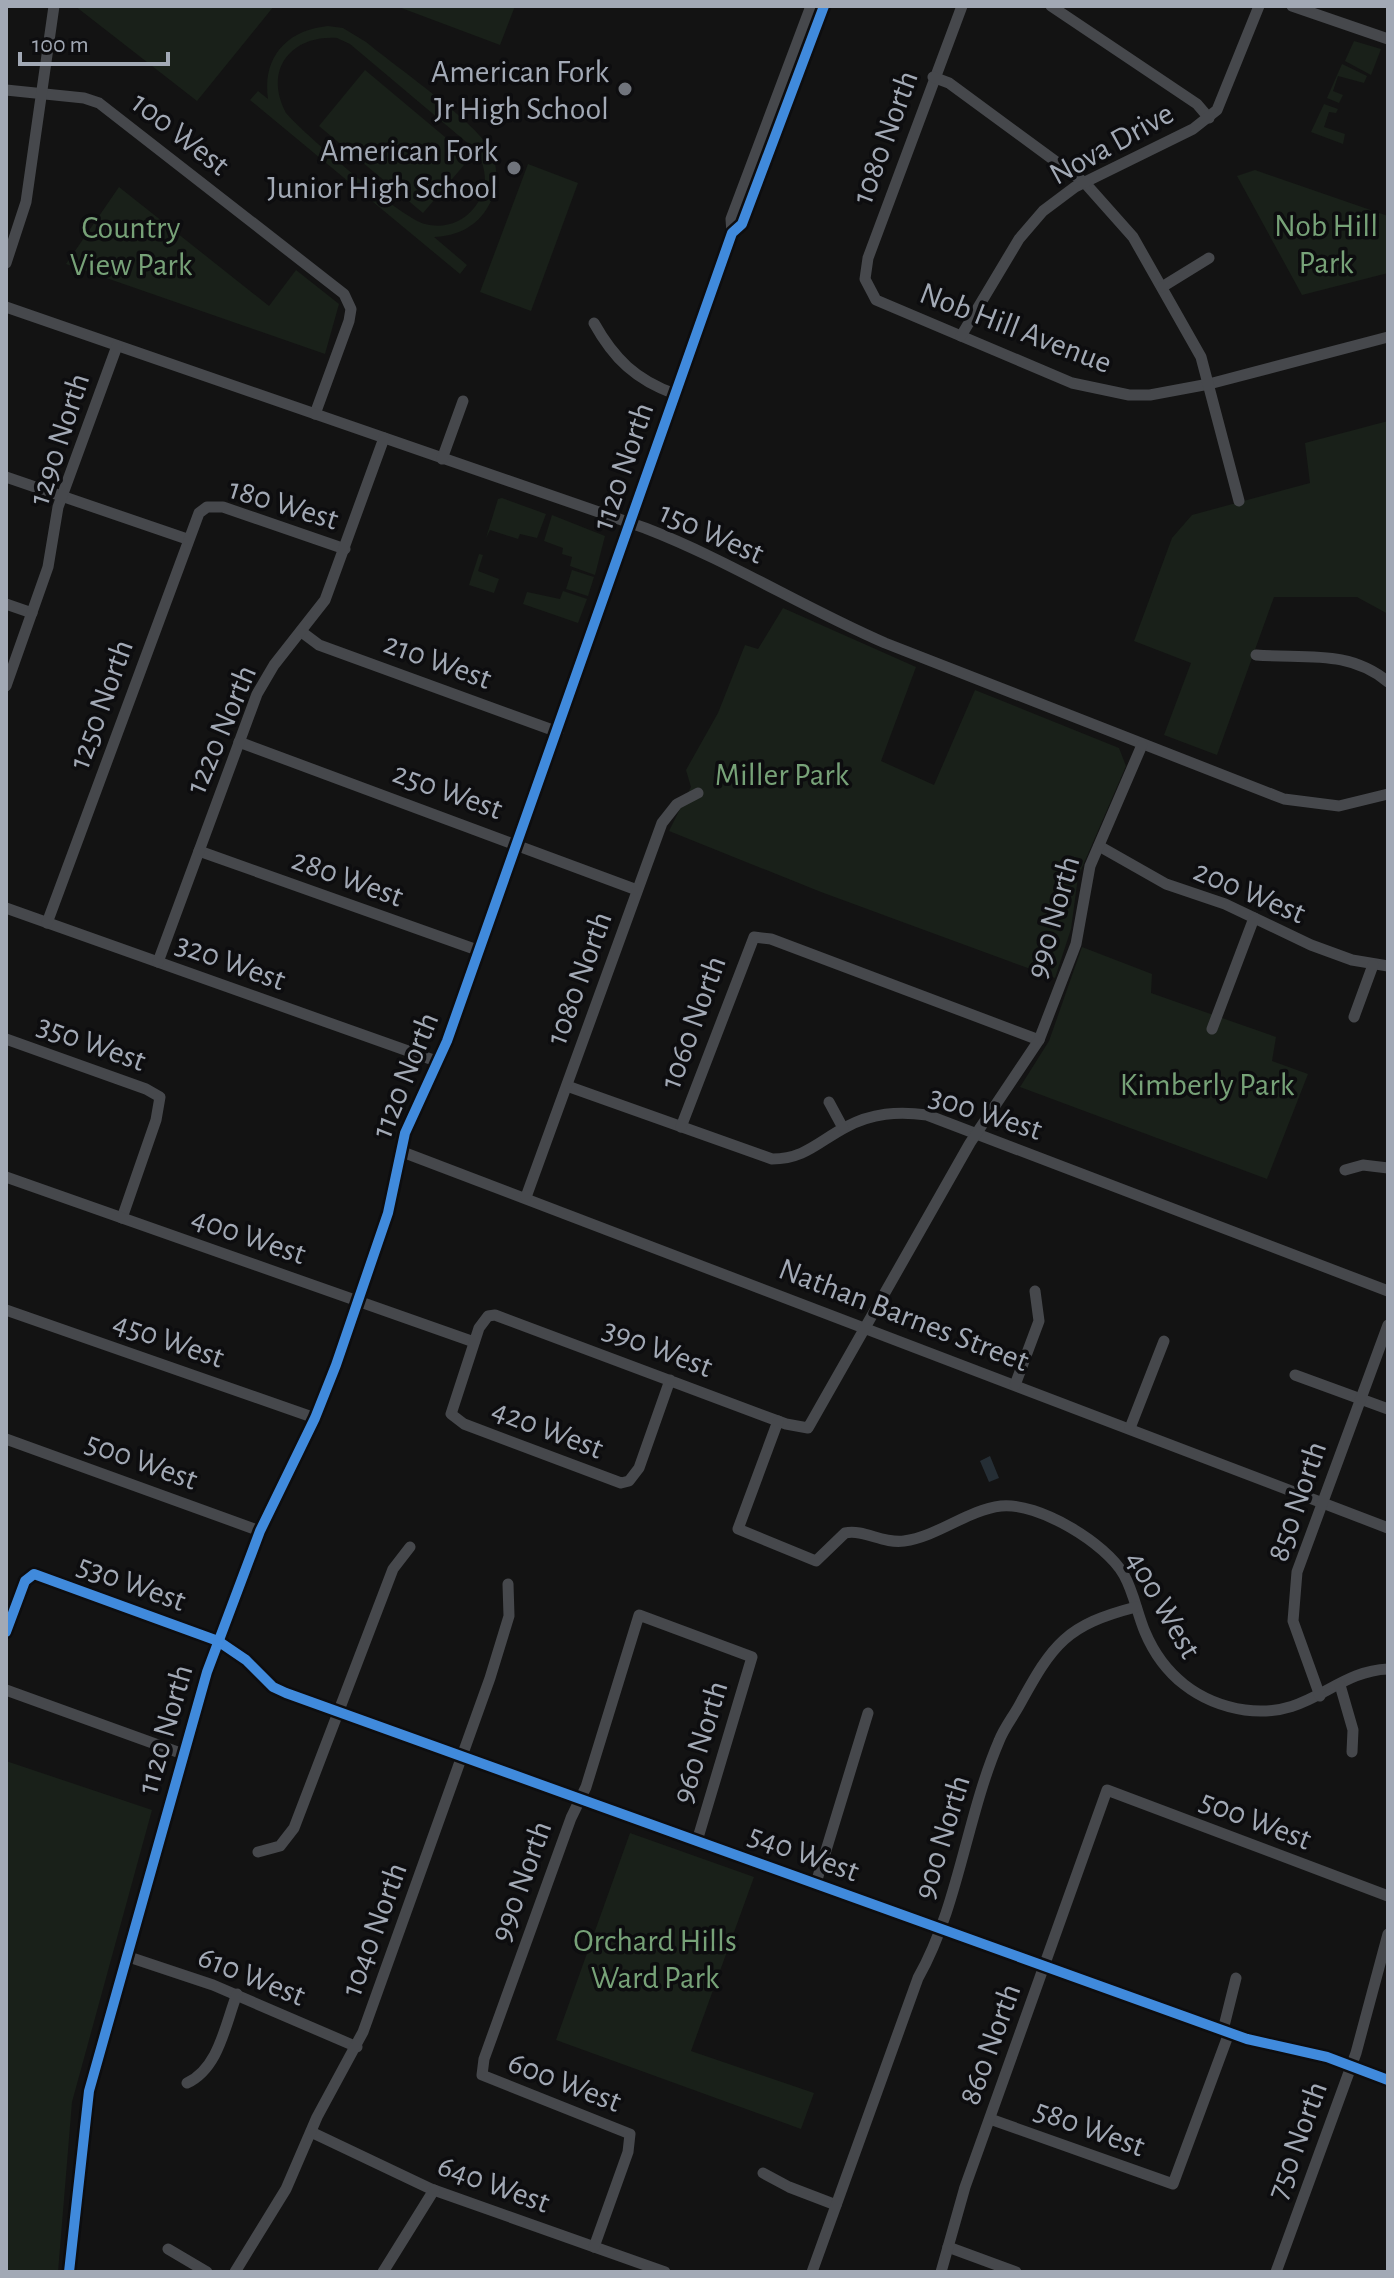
<svg xmlns="http://www.w3.org/2000/svg" width="1394" height="2278" font-family="'Alegreya Sans',sans-serif">
<style>
.green{fill:#192019;fill-rule:evenodd}
.water{fill:#252e35}
.lines{fill:none;stroke-linecap:round;stroke-linejoin:round}
.minor{stroke:#46484c;stroke-width:11}
.cycleway-casing{stroke:#0d0d0f;stroke-width:15}
.cycleway{stroke:#408adc;stroke-width:10}
.poi-dot{fill:#70747c;stroke:#0d0d0f;stroke-width:3}
.labels{text-anchor:middle;stroke-width:7;stroke-linejoin:round;paint-order:stroke}
.poi-label{font-size:32px;fill:#a2a9b5;stroke:#0d0d0f;text-anchor:end}
.street-label{font-size:32px;fill:#a2a9b5;stroke:#0d0d0f}
.park-label{font-size:32px;fill:#77a278;stroke:#0d0d0f}
</style>
<rect width="100%" height="100%" fill="#131313"/>
<!-- green -->
<g class="green">
<polygon points="75,6 274,6 197,101"/>
<polygon points="396,6 515,6 500,45"/>
<path d="M328,26l15,2 23,14c29,24 104,76 122,104 11,18 11,41 1,59 -12,22 -32,31 -55,32l33,28 -7,9 -210,-174 8,-9 10,8c-6,-42 19,-69 60,-73zM337,38l13,6 127,107c10,19 12,39 -3,57 -12,15 -31,21 -49,16 -24,-6 -120,-89 -139,-111 -23,-43 5,-78 51,-75z"/>
<polygon points="1354,41 1381,49 1371,75 1345,61"/>
<polygon points="1342,64 1367,76 1364,83 1338,76 1333,91 1343,95 1339,103 1327,98"/>
<polygon points="365,70 470,158 423,213 319,126"/>
<polygon points="1324,104 1338,109 1336,113 1329,112 1324,127 1345,134 1343,144 1311,132"/>
<polygon points="528,164 578,183 531,311 480,292"/>
<polygon points="1255,170 1388,216 1388,273 1302,295 1237,176"/>
<polygon points="119,187 269,306 296,270 339,304 325,354 66,264"/>
<polygon points="1388,421 1388,614 1357,597 1274,597 1217,755 1164,735 1191,663 1134,641 1172,538 1192,515 1310,483 1305,443"/>
<polygon points="502,498 546,514 537,538 520,534 518,539 490,530 486,538 498,499"/>
<polygon points="552,515 605,536 595,575 570,566 572,557 562,554 563,548 544,541"/>
<polygon points="479,554 483,555 478,571 499,579 494,593 469,585"/>
<polygon points="572,570 594,577 588,596 566,589"/>
<polygon points="563,591 587,599 578,623 523,604 527,592 560,599"/>
<polygon points="783,608 916,667 881,761 934,785 975,690 1119,748 1126,766 1078,877 1071,929 1055,978 821,892 669,831 691,787 686,770 718,713 745,645 758,649"/>
<polygon points="1082,947 1152,974 1151,993 1276,1037 1272,1061 1308,1074 1267,1179 1020,1087 1049,1041"/>
<polygon points="6,1761 152,1810 72,2102 58,2272 6,2272"/>
<polygon points="630,1833 754,1877 691,2051 814,2093 801,2129 556,2040"/>
</g>
<!-- water -->
<polygon class="water" points="990,1456 999,1478 989,1482 980,1461"/>
<g class="lines">
<!-- minor -->
<g class="minor">
<polyline points="962,6 868,258 865,279 876,300 1072,383 1129,395 1150,395 1209,384 1388,337"/>
<polyline points="1051,6 1197,104 1209,118"/>
<polyline points="1292,6 1388,39"/>
<polyline points="933,77 949,83 1085,183 1133,237 1201,357 1239,501"/>
<polyline points="6,90 84,98 99,103 344,294 351,309 349,321 315,414"/>
<polyline points="732,233 731,219 811,6"/>
<polyline points="6,263 26,202 54,6"/>
<polyline points="1162,287 1209,258"/>
<path d="M6,307l639,221c83,32 159,80 240,115l399,156 55,7 49,-12"/>
<path d="M594,323c20,36 42,57 81,71"/>
<polyline points="961,336 1019,239 1043,211 1075,187 1193,129 1217,110 1259,6"/>
<polyline points="442,459 463,401"/>
<polyline points="6,477 187,539"/>
<polyline points="6,604 32,613"/>
<polyline points="303,633 319,645 558,732"/>
<path d="M1256,655c47,4 93,-6 132,27"/>
<polyline points="6,686 48,567 58,507 117,346"/>
<polyline points="239,742 637,890"/>
<polyline points="1099,846 1166,884 1225,904 1311,945 1352,960 1388,966"/>
<polyline points="199,851 480,951"/>
<polyline points="6,908 439,1062"/>
<polyline points="47,923 199,513 207,507 223,507 345,549"/>
<polyline points="158,962 257,694 274,665 325,600 384,438"/>
<polyline points="1354,1017 1373,965"/>
<polyline points="1212,1029 1254,918"/>
<polyline points="6,1039 146,1089 160,1097 156,1120 122,1218"/>
<path d="M567,1086l205,73c33,0 47,-18 74,-32 26,-14 52,-16 81,-12l461,176"/>
<polyline points="829,1102 843,1128"/>
<polyline points="681,1127 754,937 771,939 1039,1040"/>
<polyline points="400,1151 1388,1528"/>
<polyline points="1345,1170 1363,1165 1388,1168"/>
<polyline points="6,1177 474,1342"/>
<polyline points="526,1197 662,823 677,804 698,793"/>
<polyline points="6,1310 315,1418"/>
<polyline points="1295,1375 1388,1409"/>
<polyline points="670,1380 639,1468 629,1481 621,1483 464,1424 451,1414 479,1328 488,1316 495,1315 786,1424 808,1428 970,1143 1039,1040 1076,944 1090,866 1142,745"/>
<polyline points="1015,1385 1039,1321 1035,1291"/>
<path d="M778,1421l-40,108 78,32 29,-28c19,-4 38,11 59,8 35,-5 63,-31 97,-35 37,-4 105,37 123,69 10,18 13,38 21,57 18,43 53,71 100,78 65,9 89,-39 143,-41"/>
<polyline points="1130,1428 1164,1341"/>
<polyline points="6,1439 260,1531"/>
<polyline points="6,1632 25,1581 34,1574 218,1641 246,1660 273,1687 286,1693 1247,2039 1327,2057 1388,2080"/>
<polyline points="1340,1685 1353,1730 1352,1752"/>
<polyline points="6,1690 183,1754"/>
<polyline points="1320,1696 1293,1621 1297,1572 1388,1325"/>
<polyline points="258,1852 280,1846 294,1828 393,1569 410,1547"/>
<polyline points="816,1883 868,1713"/>
<polyline points="126,1956 213,1985 357,2047"/>
<polyline points="1223,2030 1236,1978"/>
<path d="M187,2083c32,-15 38,-58 50,-89"/>
<polyline points="990,2119 1173,2184 1229,2033"/>
<polyline points="311,2132 431,2189 665,2272"/>
<polyline points="763,2173 789,2187 836,2205"/>
<polyline points="594,2247 628,2152 630,2134 482,2075 484,2059 571,1818 586,1787 639,1615 752,1657 697,1841"/>
<polyline points="948,2247 1016,2272"/>
<polyline points="168,2249 207,2272"/>
<polyline points="69,2272 89,2091 207,1672 260,1531 315,1418 336,1365 388,1213 405,1133 447,1041 732,233 742,224 824,6"/>
<polyline points="235,2272 286,2189 317,2117 363,2032 490,1678 509,1616 508,1584"/>
<polyline points="383,2272 434,2190"/>
<path d="M812,2272l106,-294c41,-73 48,-160 81,-237 5,-13 14,-24 21,-37 33,-60 46,-79 116,-97"/>
<polyline points="941,2272 965,2187 1107,1790 1388,1896"/>
<polyline points="1276,2272 1356,2053 1388,1934"/>
</g>
<!-- cycleway casing -->
<g class="cycleway-casing">
<g id="cycleway">
<polyline points="6,1632 25,1581 34,1574 218,1641 246,1660 273,1687 286,1693 1247,2039 1327,2057 1388,2080"/>
<polyline points="69,2272 89,2091 207,1672 260,1531 315,1418 336,1365 388,1213 405,1133 447,1041 732,233 742,224 824,6"/>
</g>
</g>
<!-- cycleway -->
<use href="#cycleway" class="cycleway"/>
</g>
<!-- markers -->
<g class="poi-dot">
<circle cx="625" cy="89" r="8"/>
<circle cx="514" cy="168" r="8"/>
</g>
<g class="labels">
<!-- poi labels -->
<g class="poi-label">
<text x="609" y="82">American Fork<tspan x="609" dy="37">Jr High School</tspan></text>
<text x="498" y="161">American Fork<tspan x="498" dy="37">Junior High School</tspan></text>
</g>
<!-- street labels -->
<g class="street-label">
<text transform="translate(181 133) rotate(38)" y="11">100 West</text>
<text transform="translate(884 137) rotate(-70)" y="11">1080 North</text>
<text transform="translate(1111 143) rotate(-29)" y="11">Nova Drive</text>
<text transform="translate(1016 327) rotate(21)" y="11">Nob Hill Avenue</text>
<text transform="translate(58 439) rotate(-72)" y="11">1290 North</text>
<text transform="translate(622 466) rotate(-71)" y="11">1120 North</text>
<text transform="translate(284 503) rotate(17)" y="11">180 West</text>
<text transform="translate(712 532) rotate(24)" y="11">150 West</text>
<text transform="translate(438 660) rotate(20)" y="11">210 West</text>
<text transform="translate(100 704) rotate(-70)" y="11">1250 North</text>
<text transform="translate(220 729) rotate(-67)" y="11">1220 North</text>
<text transform="translate(448 790) rotate(20)" y="11">250 West</text>
<text transform="translate(348 877) rotate(20)" y="11">280 West</text>
<text transform="translate(1250 891) rotate(23)" y="11">200 West</text>
<text transform="translate(1052 917) rotate(-74)" y="11">990 North</text>
<text transform="translate(231 961) rotate(20)" y="11">320 West</text>
<text transform="translate(578 978) rotate(-70)" y="11">1080 North</text>
<text transform="translate(692 1022) rotate(-70)" y="11">1060 North</text>
<text transform="translate(92 1042) rotate(20)" y="11">350 West</text>
<text transform="translate(404 1075) rotate(-68)" y="11">1120 North</text>
<text transform="translate(986 1112) rotate(18)" y="11">300 West</text>
<text transform="translate(249 1235) rotate(19)" y="11">400 West</text>
<text transform="translate(904 1314) rotate(21)" y="11">Nathan Barnes Street</text>
<text transform="translate(169 1339) rotate(19)" y="11">450 West</text>
<text transform="translate(658 1347) rotate(21)" y="11">390 West</text>
<text transform="translate(548 1428) rotate(21)" y="11">420 West</text>
<text transform="translate(142 1460) rotate(20)" y="11">500 West</text>
<text transform="translate(1296 1501) rotate(-71)" y="11">850 North</text>
<text transform="translate(132 1582) rotate(20)" y="11">530 West</text>
<text transform="translate(1164 1604) rotate(60)" y="11">400 West</text>
<text transform="translate(164 1729) rotate(-74)" y="11">1120 North</text>
<text transform="translate(699 1742) rotate(-73)" y="11">960 North</text>
<text transform="translate(1256 1819) rotate(21)" y="11">500 West</text>
<text transform="translate(941 1837) rotate(-73)" y="11">900 North</text>
<text transform="translate(804 1852) rotate(20)" y="11">540 West</text>
<text transform="translate(520 1881) rotate(-70)" y="11">990 North</text>
<text transform="translate(373 1929) rotate(-70)" y="11">1040 North</text>
<text transform="translate(252 1975) rotate(22)" y="11">610 West</text>
<text transform="translate(989 2044) rotate(-70)" y="11">860 North</text>
<text transform="translate(565 2081) rotate(21)" y="11">600 West</text>
<text transform="translate(1090 2127) rotate(20)" y="11">580 West</text>
<text transform="translate(1296 2140) rotate(-70)" y="11">750 North</text>
<text transform="translate(494 2183) rotate(20)" y="11">640 West</text>
</g>
<!-- park labels -->
<g class="park-label">
<text x="1326" y="236">Nob Hill<tspan x="1326" dy="37">Park</tspan></text>
<text x="131" y="238">Country<tspan x="131" dy="37">View Park</tspan></text>
<text x="782" y="785">Miller Park</text>
<text x="1207" y="1095">Kimberly Park</text>
<text x="655" y="1951">Orchard Hills<tspan x="655" dy="37">Ward Park</tspan></text>
</g>
</g>
<!-- border -->
<rect width="1394" height="2278" fill="none" stroke="#a2a9b5" stroke-width="16"/>
<!-- scale -->
<path d="M20 52v12h148v-12" fill="none" stroke="#a2a9b5" stroke-width="4"/>
<text x="32" y="52" font-size="24" fill="#a2a9b5" stroke="#0d0d0f" stroke-width="6" paint-order="stroke">100 m</text>
</svg>
